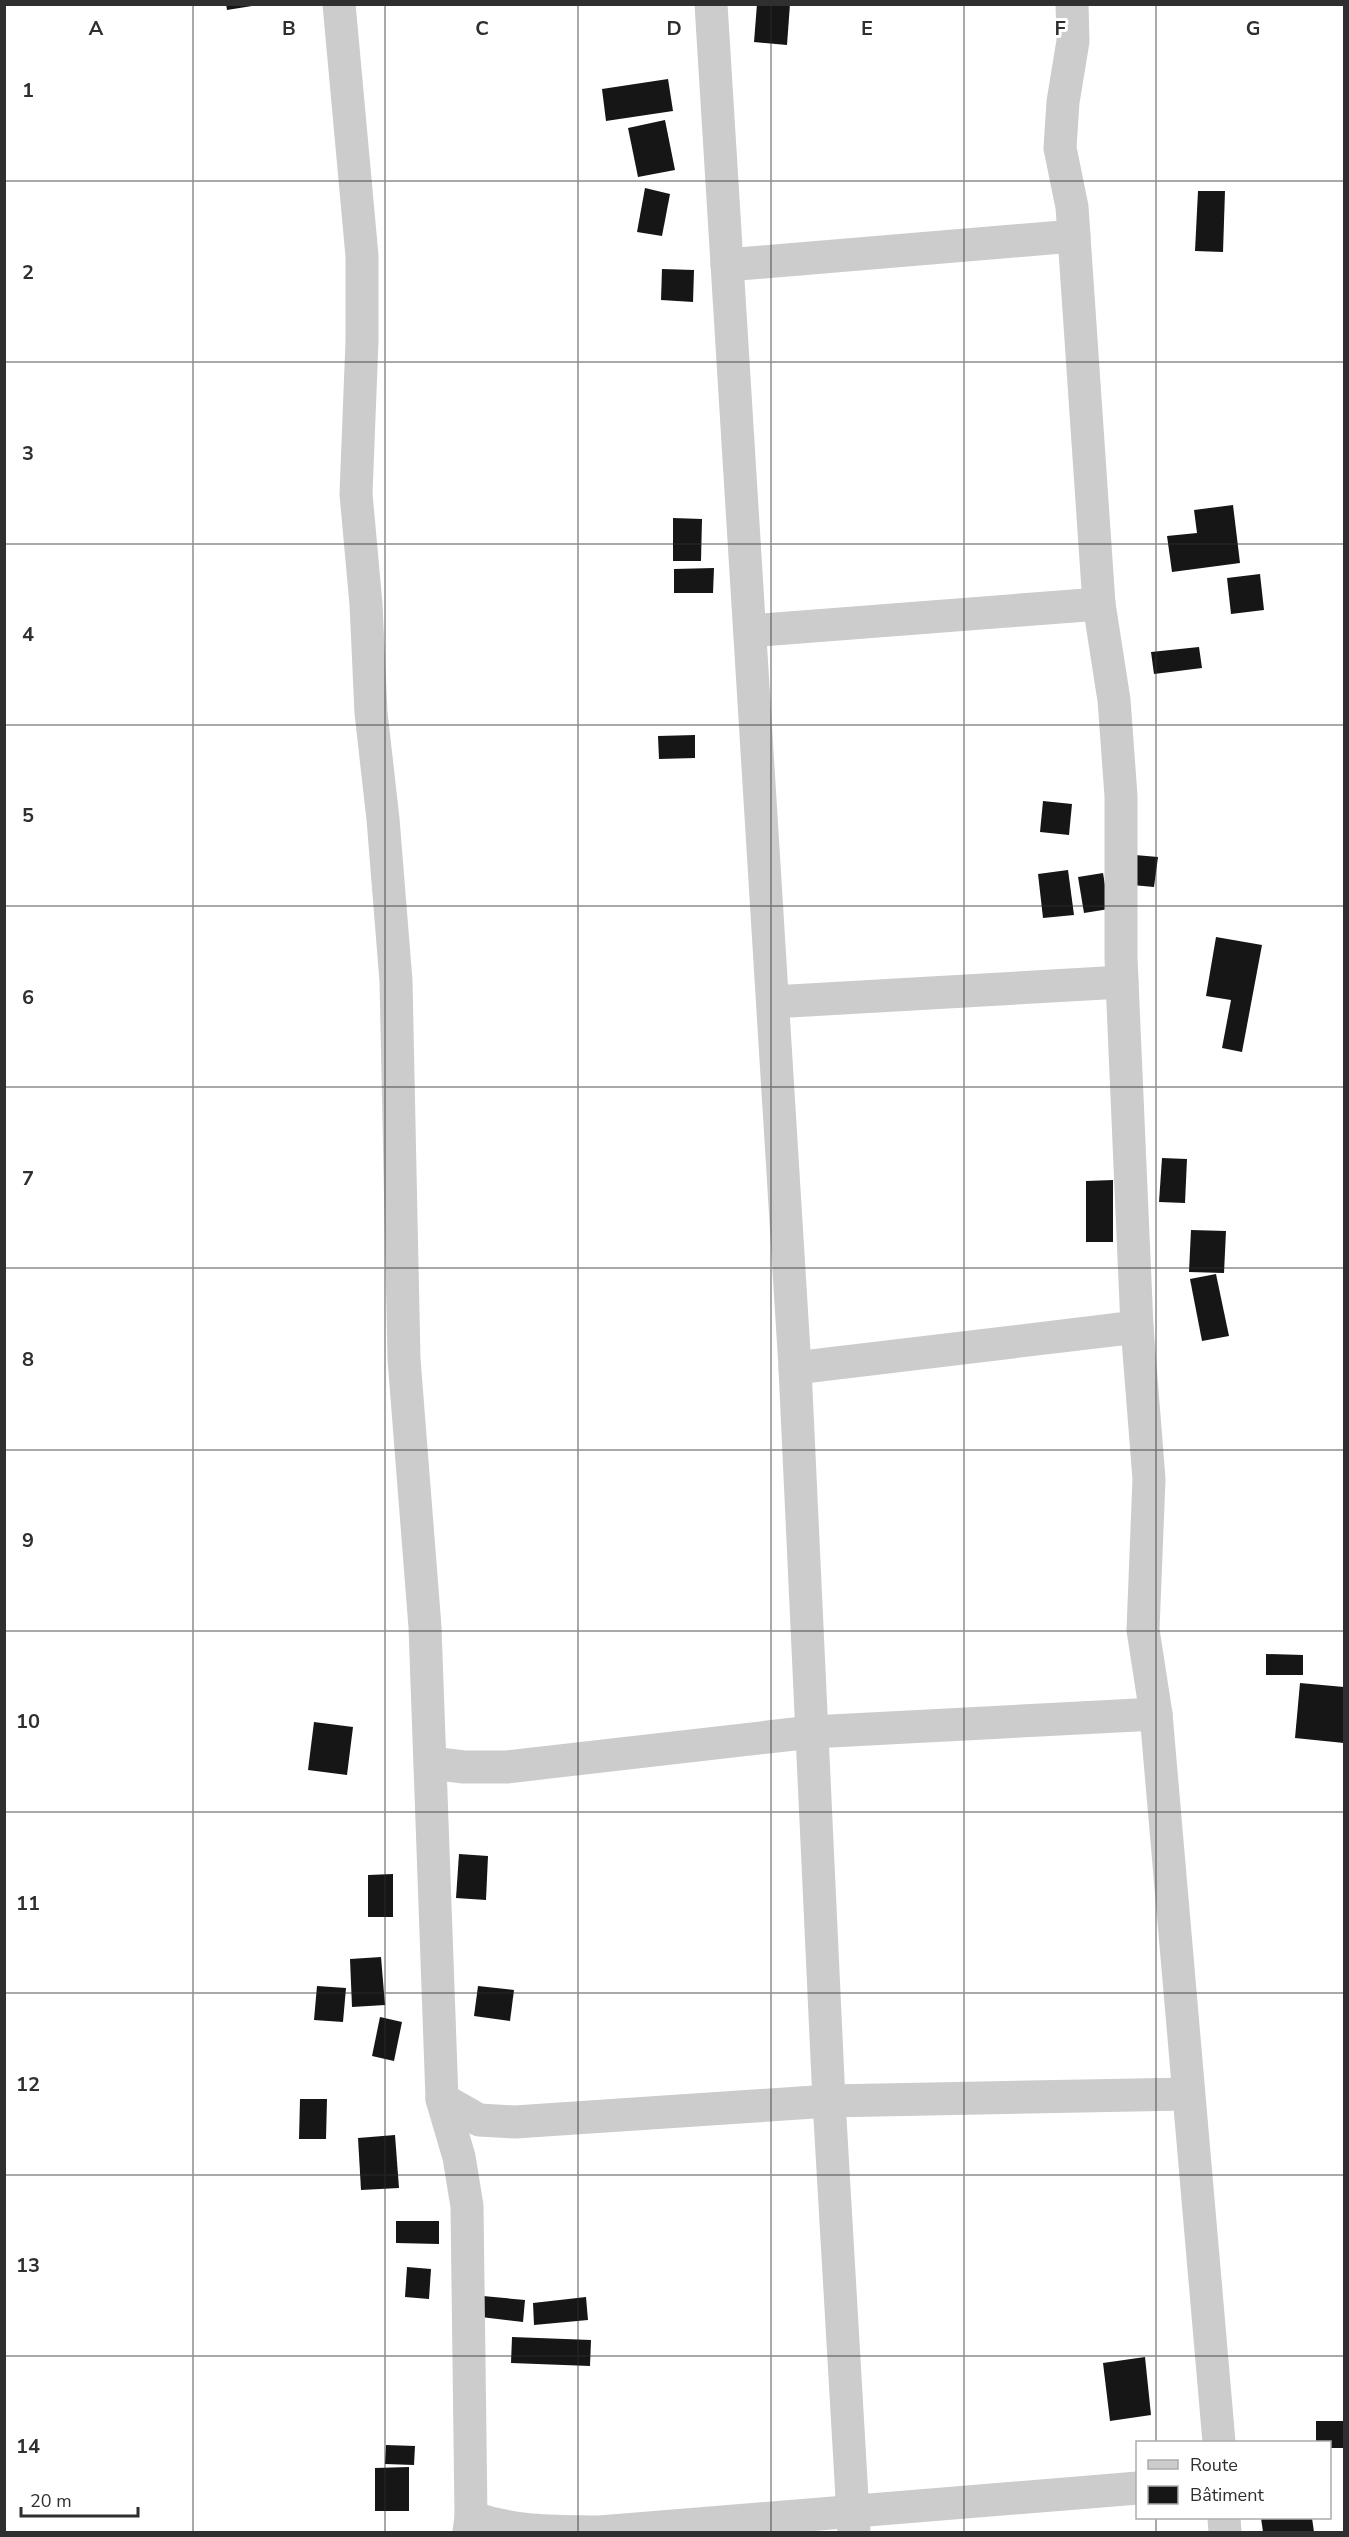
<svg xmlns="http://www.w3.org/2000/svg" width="1349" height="2537" font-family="'Nunito Sans',sans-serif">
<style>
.building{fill:#161616}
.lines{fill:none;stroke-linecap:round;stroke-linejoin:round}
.minor{stroke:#ccc;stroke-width:33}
.grid{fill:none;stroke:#2f2f2f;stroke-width:1.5;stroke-opacity:0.55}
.grid-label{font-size:20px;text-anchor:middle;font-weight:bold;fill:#2f2f2f;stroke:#fff;stroke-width:6;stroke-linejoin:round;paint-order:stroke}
</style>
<rect width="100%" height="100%" fill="#fff"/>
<!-- building -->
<g class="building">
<polygon points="226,4 252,4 252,6 227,10"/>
<polygon points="757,4 790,4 787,45 754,42"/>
<polygon points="668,79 673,111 606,121 602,89"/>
<polygon points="665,120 675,170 638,177 628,128"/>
<polygon points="645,188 670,194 662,236 637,232"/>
<polygon points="1198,191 1225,191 1223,252 1195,251"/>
<polygon points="662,269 694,270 693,302 661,300"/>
<polygon points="1233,505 1240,563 1172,572 1167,536 1197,533 1194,510"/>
<polygon points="673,518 702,519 701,561 673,561"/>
<polygon points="714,568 713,593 674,593 674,569"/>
<polygon points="1260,574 1264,610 1231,614 1227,578"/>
<polygon points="1199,647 1202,668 1154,674 1151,652"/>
<polygon points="695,735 695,758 659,759 658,736"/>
<polygon points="1043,801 1072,804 1069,835 1040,832"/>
<polygon points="1135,855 1158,857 1154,887 1132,885"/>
<polygon points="1068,870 1074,915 1043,918 1038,874"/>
<polygon points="1103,873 1109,909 1084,913 1078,877"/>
<polygon points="1216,937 1262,945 1242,1052 1222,1048 1231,1000 1206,996"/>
<polygon points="1162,1158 1187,1159 1185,1203 1159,1202"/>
<polygon points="1113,1180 1113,1242 1086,1242 1086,1181"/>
<polygon points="1191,1230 1226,1231 1224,1273 1189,1272"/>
<polygon points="1216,1274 1229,1336 1202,1341 1190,1279"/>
<polygon points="1266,1654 1303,1655 1303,1675 1266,1675"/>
<polygon points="1300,1683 1344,1687 1344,1743 1295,1738"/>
<polygon points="314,1722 353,1727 347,1775 308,1770"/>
<polygon points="459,1854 488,1856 486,1900 456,1898"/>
<polygon points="393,1874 393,1917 368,1917 368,1875"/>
<polygon points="381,1957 385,2005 352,2007 350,1959"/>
<polygon points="317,1986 346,1988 343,2022 314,2020"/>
<polygon points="478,1986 514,1990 510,2021 474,2016"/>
<polygon points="380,2017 402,2022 394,2061 372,2056"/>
<polygon points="300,2099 327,2099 326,2139 299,2139"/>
<polygon points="395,2135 399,2188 361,2190 358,2138"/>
<polygon points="396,2221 439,2221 439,2244 396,2243"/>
<polygon points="407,2267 431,2269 429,2299 405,2297"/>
<polygon points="483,2296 525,2300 523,2322 481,2317"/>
<polygon points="586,2297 588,2320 534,2325 533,2303"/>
<polygon points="512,2337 591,2340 590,2366 511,2363"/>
<polygon points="1145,2357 1151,2415 1110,2421 1103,2363"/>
<polygon points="1316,2421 1344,2421 1344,2448 1330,2448 1330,2442 1316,2442"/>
<polygon points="386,2445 415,2446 414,2465 385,2464"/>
<polygon points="409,2467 409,2511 375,2511 375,2468"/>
<polygon points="1261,2518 1312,2518 1314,2532 1263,2532"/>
</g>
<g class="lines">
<!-- minor -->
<g class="minor">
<polyline points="339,4 362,256 362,341 356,494 366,604 371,713 383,819 396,981 404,1359 425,1627 442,2099 459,2157 467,2206 471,2517 469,2532"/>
<polyline points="711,4 795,1368 829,2101 854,2532"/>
<polyline points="1072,4 1073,41 1063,102 1060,148 1072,207 1099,604 1114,700 1121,796 1121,958 1137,1327 1149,1479 1143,1630 1156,1714 1219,2442"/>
<polyline points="727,265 1074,236"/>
<polyline points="750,631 1099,604"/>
<polyline points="773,1002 1122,982"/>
<polyline points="795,1368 1137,1327"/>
<polyline points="430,1763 464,1767 506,1767 812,1732 1156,1714"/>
<polyline points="442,2099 479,2120 515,2122 829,2101 1187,2094"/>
<path d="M471,2517c45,16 82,14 129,15l538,-44"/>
<polyline points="1224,2518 1225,2532"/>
</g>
</g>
<!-- grid -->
<path class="grid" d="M193,4v2528M385,4v2528M578,4v2528M771,4v2528M964,4v2528M1156,4v2438M4,181h1340M4,362h1340M4,544h1340M4,725h1340M4,906h1340M4,1087h1340M4,1268h1340M4,1450h1340M4,1631h1340M4,1812h1340M4,1993h1340M4,2175h1340M4,2356h1340M1156,2518v14"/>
<g class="grid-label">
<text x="96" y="35">A</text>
<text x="289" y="35">B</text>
<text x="482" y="35">C</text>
<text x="674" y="35">D</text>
<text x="867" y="35">E</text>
<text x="1060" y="35">F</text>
<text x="1253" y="35">G</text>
<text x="28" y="97">1</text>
<text x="28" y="279">2</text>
<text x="28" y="460">3</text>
<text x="28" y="641">4</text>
<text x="28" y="822">5</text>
<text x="28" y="1004">6</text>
<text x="28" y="1185">7</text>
<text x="28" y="1366">8</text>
<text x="28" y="1547">9</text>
<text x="28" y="1728">10</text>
<text x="28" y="1910">11</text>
<text x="28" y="2091">12</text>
<text x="28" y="2272">13</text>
<text x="28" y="2453">14</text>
</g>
<!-- border -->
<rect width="1349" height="2537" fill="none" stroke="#2f2f2f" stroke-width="12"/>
<!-- legend -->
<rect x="1136" y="2441" width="195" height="78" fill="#ffffff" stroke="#acacac" stroke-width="1.5"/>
<rect x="1148" y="2460" width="30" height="9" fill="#cccccc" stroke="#acacac" stroke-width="1.5"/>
<text x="1190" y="2471" font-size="18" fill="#2f2f2f">Route</text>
<rect x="1148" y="2486" width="30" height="18" fill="#161616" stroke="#acacac" stroke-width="1.5"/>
<text x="1190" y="2501" font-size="18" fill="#2f2f2f">Bâtiment</text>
<!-- scale -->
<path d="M21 2507v9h117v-9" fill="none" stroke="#2f2f2f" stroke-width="3"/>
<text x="30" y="2507" font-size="18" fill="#2f2f2f" stroke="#ffffff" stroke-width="4.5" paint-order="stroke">20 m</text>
</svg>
